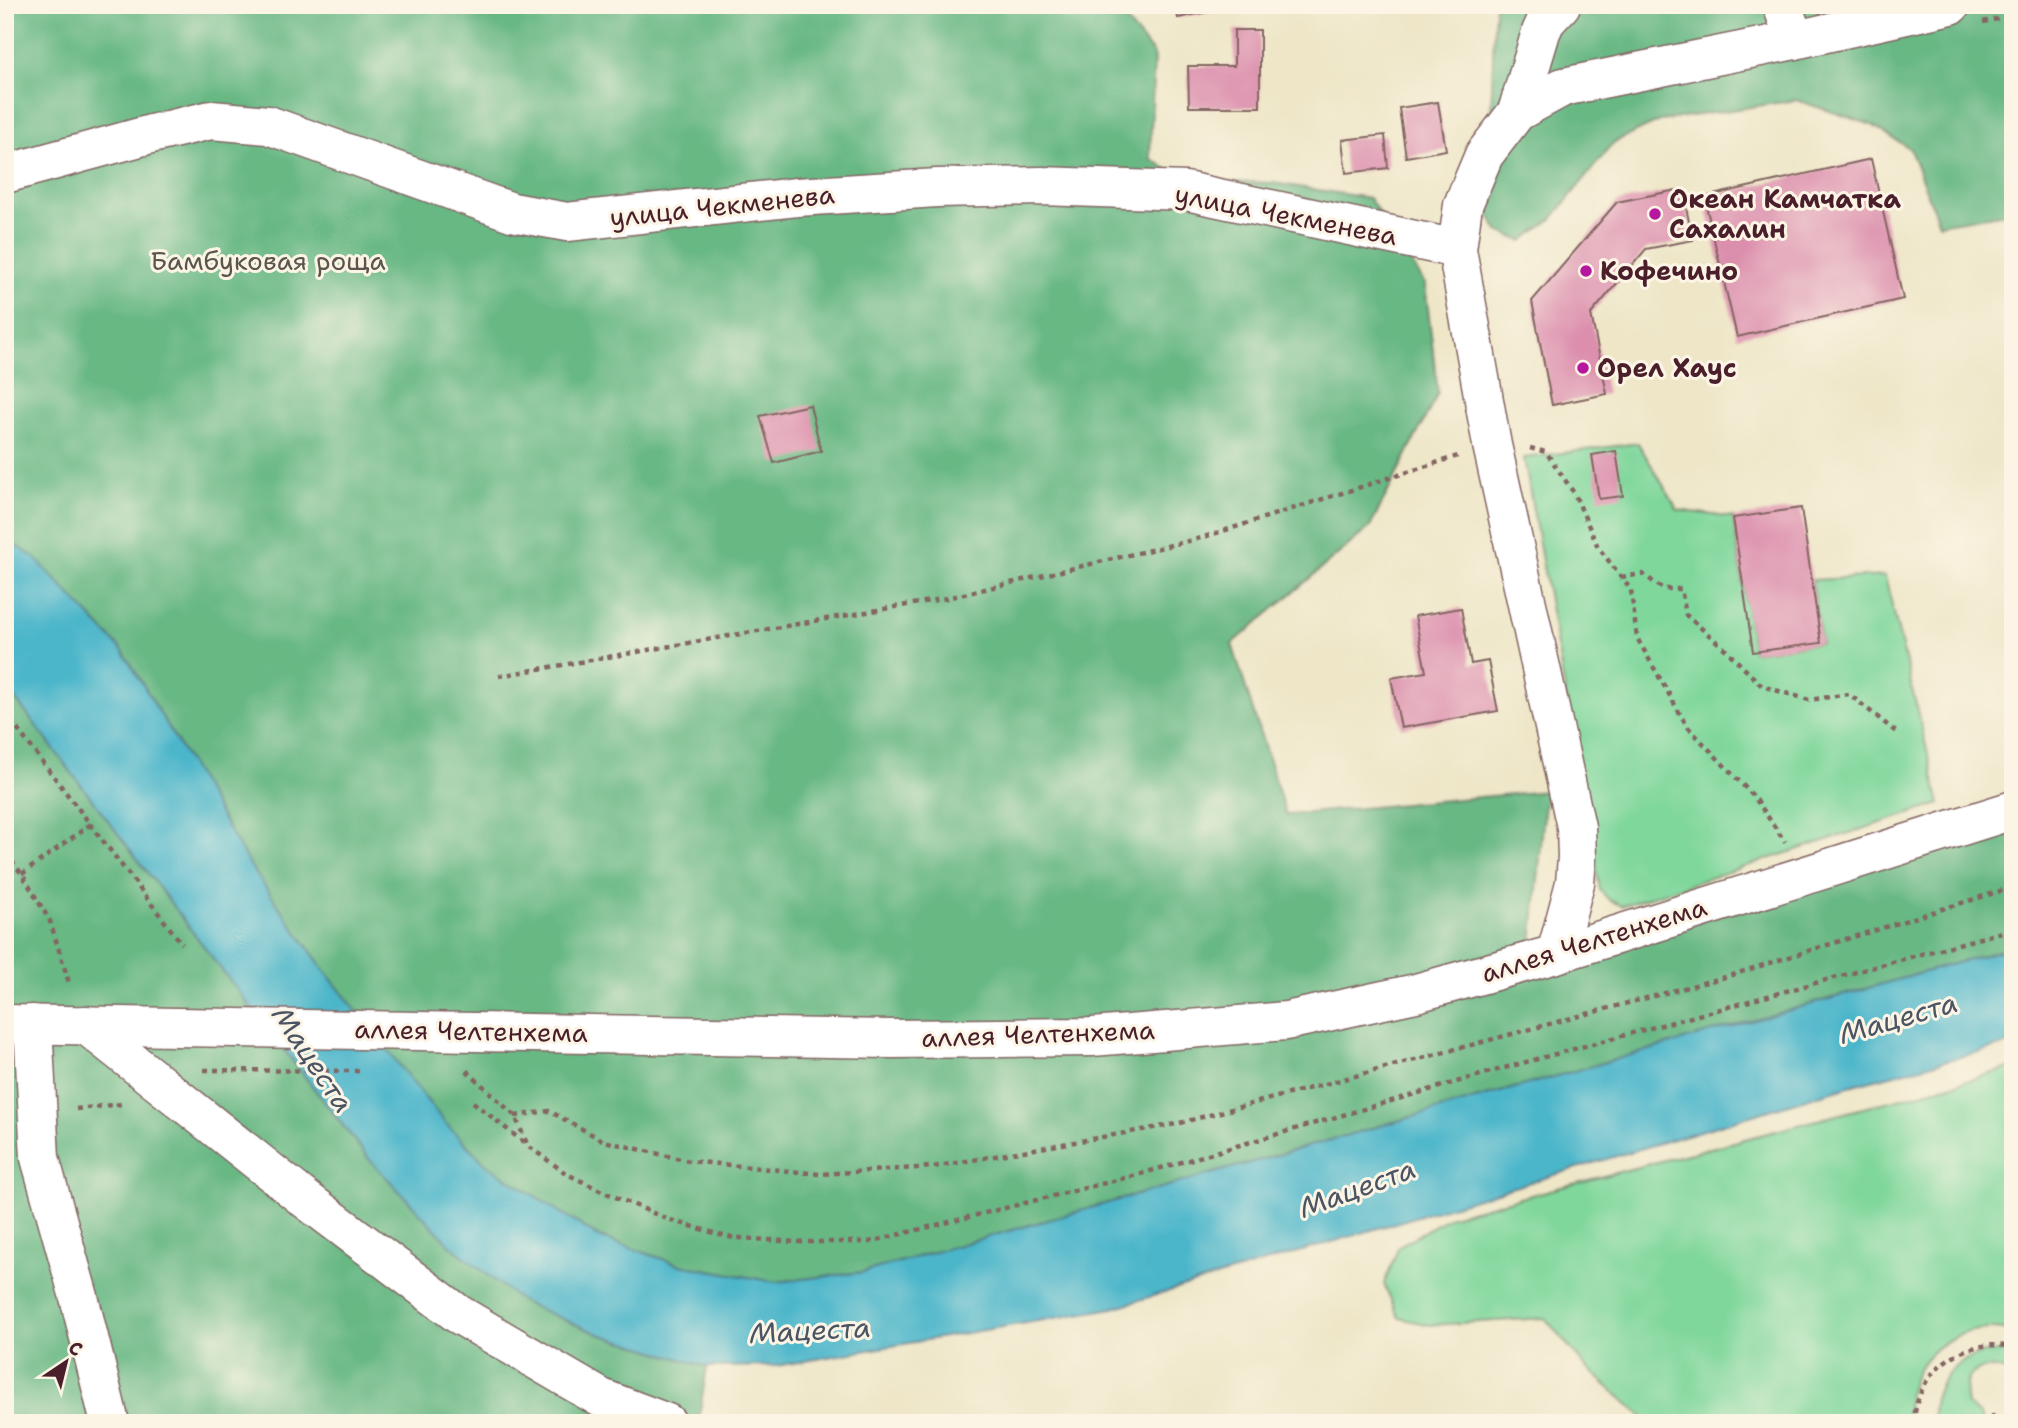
<svg xmlns="http://www.w3.org/2000/svg" width="2018" height="1428" font-family="'Shantell Sans',sans-serif">
<style>
.green{fill:#80d79c;stroke:#657b64;stroke-width:2}
.forest{fill:#68b884;stroke:#596c58;stroke-width:2}
.water{fill:#4cb6ca;stroke:#4b6a7a;stroke-width:2}
.building{fill:#dc8fad}
.lines{fill:none;stroke-linecap:round;stroke-linejoin:round}
.minor-casing{stroke:#836562;stroke-width:41}
.major-casing{stroke:#836562;stroke-width:41}
.path{stroke:#836562;stroke-width:4.5;stroke-dasharray:5 5;stroke-linecap:butt}
.minor{stroke:#fff;stroke-width:38}
.major{stroke:#fff;stroke-width:38}
.poi-dot{fill:#b5179e;stroke:#fcf5e5;stroke-width:2.5}
.labels{text-anchor:middle;stroke-width:6;stroke-linejoin:round;paint-order:stroke}
.poi-label{font-size:26px;font-weight:bold;fill:#4a1f2b;stroke:#fcf5e5;text-anchor:start}
.street-label{font-size:26px;fill:#4a1f2b;stroke:#fcf5e5}
.park-label{font-size:26px;fill:#5a564d;stroke:#fcf5e5}
.water-label{font-size:28px;font-style:italic;fill:#4b5463;stroke:#fcf5e5}
</style>
<rect width="100%" height="100%" fill="#fcf5e5"/>
<filter id="ink" filterUnits="userSpaceOnUse"><feTurbulence type="fractalNoise" baseFrequency=".0143" numOctaves="2"/><feDisplacementMap in="SourceGraphic" scale="14" xChannelSelector="R" yChannelSelector="G"/><feConvolveMatrix kernelMatrix="1 2 1 2 8 2 1 2 1" color-interpolation-filters="sRGB"/></filter>
<filter id="wash" filterUnits="userSpaceOnUse"><feTurbulence type="fractalNoise" baseFrequency=".00686" numOctaves="4" result="noise"/><feDisplacementMap in="SourceGraphic" scale="28" xChannelSelector="R" yChannelSelector="G"/><feGaussianBlur stdDeviation="1.57" result="paint"/><feColorMatrix in="noise" values="0 0 0 0 0 0 0 0 0 0 0 0 0 0 0 0 0 1.4 0 .05"/><feComposite in="paint" operator="in"/></filter>
<g filter="url(#wash)">
<rect width="100%" height="100%" fill="#eee6c7"/>
<!-- green -->
<g class="green">
<polygon points="1638,443 1678,510 1733,518 1753,652 1821,643 1812,580 1885,576 1940,804 1622,906 1609,900 1600,890 1524,458"/>
<path d="M2013,1067v265c-39,-10 -79,7 -98,43 -7,14 -8,32 -9,48h-252l-7,-2 -61,-54 -41,-49 -115,7 -31,-7 -15,-34 15,-38 52,-30 504,-132z"/>
<path d="M2003,1352l10,3v19c-14,-7 -39,-10 -46,8 -3,6 -1,16 0,23l14,11v7h-47c-5,-31 16,-61 46,-69 7,-2 16,-1 23,-2z"/>
</g>
<!-- forest -->
<g class="forest">
<polygon points="5,5 1113,5 1154,54 1150,158 1186,181 1273,183 1369,198 1425,284 1438,393 1370,527 1232,644 1286,815 1546,791 1531,956 2013,818 2013,947 864,1272 776,1282 680,1265 599,1237 488,1166 445,1123 324,970 251,867 123,651 34,557 5,539"/>
<polygon points="1495,5 2013,5 2013,212 1939,224 1910,149 1872,125 1796,100 1660,121 1614,142 1552,219 1522,241 1498,231 1487,212"/>
<polygon points="5,685 221,969 370,1160 522,1302 599,1334 707,1367 698,1423 5,1423"/>
</g>
<!-- water -->
<polygon class="water" points="5,539 34,557 123,651 251,867 324,970 445,1123 488,1166 599,1237 680,1265 776,1282 864,1272 2013,947 2013,1043 1849,1086 1113,1308 776,1366 707,1367 599,1334 522,1302 452,1247 370,1160 221,969 5,685"/>
<g id="blocks">
<!-- building -->
<g class="building">
<polygon points="1175,5 1236,5 1236,6 1178,18"/>
<polygon points="1234,30 1260,30 1260,107 1189,107 1188,66 1234,66"/>
<polygon points="1438,102 1446,150 1406,157 1399,108"/>
<polygon points="1385,135 1388,168 1346,173 1342,140"/>
<polygon points="1871,159 1903,299 1737,337 1704,197"/>
<polygon points="1682,189 1693,240 1646,249 1591,314 1607,394 1552,405 1532,301 1617,202"/>
<polygon points="810,405 821,451 774,463 760,416"/>
<polygon points="1616,451 1623,496 1599,499 1592,455"/>
<polygon points="1801,508 1821,643 1753,652 1733,518"/>
<polygon points="1461,608 1471,664 1488,661 1498,711 1401,728 1391,678 1426,672 1415,616"/>
</g>
</g>
</g>
<g filter="url(#ink)">
<use href="#blocks" fill-opacity="0" stroke="#836562" stroke-width="2"/>
<g class="lines">
<!-- minor casing -->
<g class="minor-casing">
<g id="minor">
<polyline points="1782,5 1795,40"/>
<polyline points="1517,112 1541,32 1546,21 1561,5"/>
<polyline points="5,174 151,134 211,120 268,125 512,212 567,222 797,197 937,188 1041,186 1186,191 1457,249"/>
<polyline points="1556,954 2013,810"/>
<polyline points="33,1024 40,1158 79,1297 110,1423"/>
<polyline points="86,1025 300,1195 458,1314 601,1398 667,1423"/>
</g>
</g>
<!-- major casing -->
<g class="major-casing">
<polyline id="major" points="5,1024 891,1039 1092,1037 1286,1021 1416,993 1556,954 1575,883 1577,857 1576,827 1492,445 1457,249 1463,205 1484,155 1517,112 1563,87 1795,40 1951,5"/>
</g>
<!-- path -->
<g class="path">
<polyline points="1983,22 2013,16"/>
<polyline points="1530,448 1546,452 1574,493 1598,547 1631,590 1637,638 1687,726 1755,798 1785,842"/>
<polyline points="1621,577 1643,574 1663,589 1681,589 1686,615 1724,648 1762,686 1809,700 1849,694 1896,732"/>
<polyline points="499,676 947,598 1201,538 1458,456"/>
<polyline points="5,713 182,944"/>
<polyline points="5,853 22,874 50,921 70,986"/>
<polyline points="22,874 91,824"/>
<polyline points="204,1070 364,1071"/>
<polyline points="467,1071 515,1116 528,1146 567,1174 604,1192 667,1219 728,1237 795,1242 869,1242 1137,1175 1508,1067 2013,929"/>
<polyline points="473,1102 527,1145"/>
<polyline points="76,1109 123,1104"/>
<polyline points="515,1116 549,1111 604,1141 689,1161 820,1174 933,1167 1176,1124 1725,977 2013,887"/>
<polyline points="1992,1414 1993,1423"/>
<path d="M1914,1423c2,-53 48,-86 99,-76"/>
</g>
<!-- minor -->
<use href="#minor" class="minor"/>
<!-- major -->
<use href="#major" class="major"/>
</g>
</g>
<!-- markers -->
<g class="poi-dot">
<circle cx="1655" cy="214" r="7"/>
<circle cx="1586" cy="271" r="7"/>
<circle cx="1583" cy="368" r="7"/>
</g>
<g class="labels">
<!-- poi labels -->
<g class="poi-label">
<text x="1669" y="208">Океан Камчатка<tspan x="1669" dy="30">Сахалин</tspan></text>
<text x="1600" y="280">Кофечино</text>
<text x="1597" y="377">Орел Хаус</text>
</g>
<!-- street labels -->
<g class="street-label">
<text transform="translate(722 206) rotate(-6)" y="9">улица Чекменева</text>
<text transform="translate(1286 215) rotate(11)" y="9">улица Чекменева</text>
<text transform="translate(1594 940) rotate(-17)" y="9">аллея Челтенхема</text>
<text transform="translate(471 1031) rotate(1)" y="9">аллея Челтенхема</text>
<text transform="translate(1038 1034) rotate(-2)" y="9">аллея Челтенхема</text>
</g>
<!-- park labels -->
<g class="park-label">
<text x="268" y="270">Бамбуковая роща</text>
</g>
<!-- water labels -->
<g class="water-label">
<text transform="translate(1898 1018) rotate(-16)" y="10">Мацеста</text>
<text transform="translate(313 1059) rotate(56)" y="10">Мацеста</text>
<text transform="translate(1357 1188) rotate(-20)" y="10">Мацеста</text>
<text transform="translate(810 1330) rotate(-3)" y="10">Мацеста</text>
</g>
</g>
<!-- margin -->
<rect width="2018" height="1428" fill="none" stroke="#fcf5e5" stroke-width="28"/>
<!-- north arrow -->
<g transform="translate(66 1362) rotate(35)" stroke="#fcf5e5" stroke-width="5" paint-order="stroke">
<path d="M0-5L12 26L0 18L-12 26Z" fill="#4a1f2b"/>
<text y="-10" font-size="19" font-weight="bold" text-anchor="middle" fill="#4a1f2b">С</text>
</g>
</svg>
